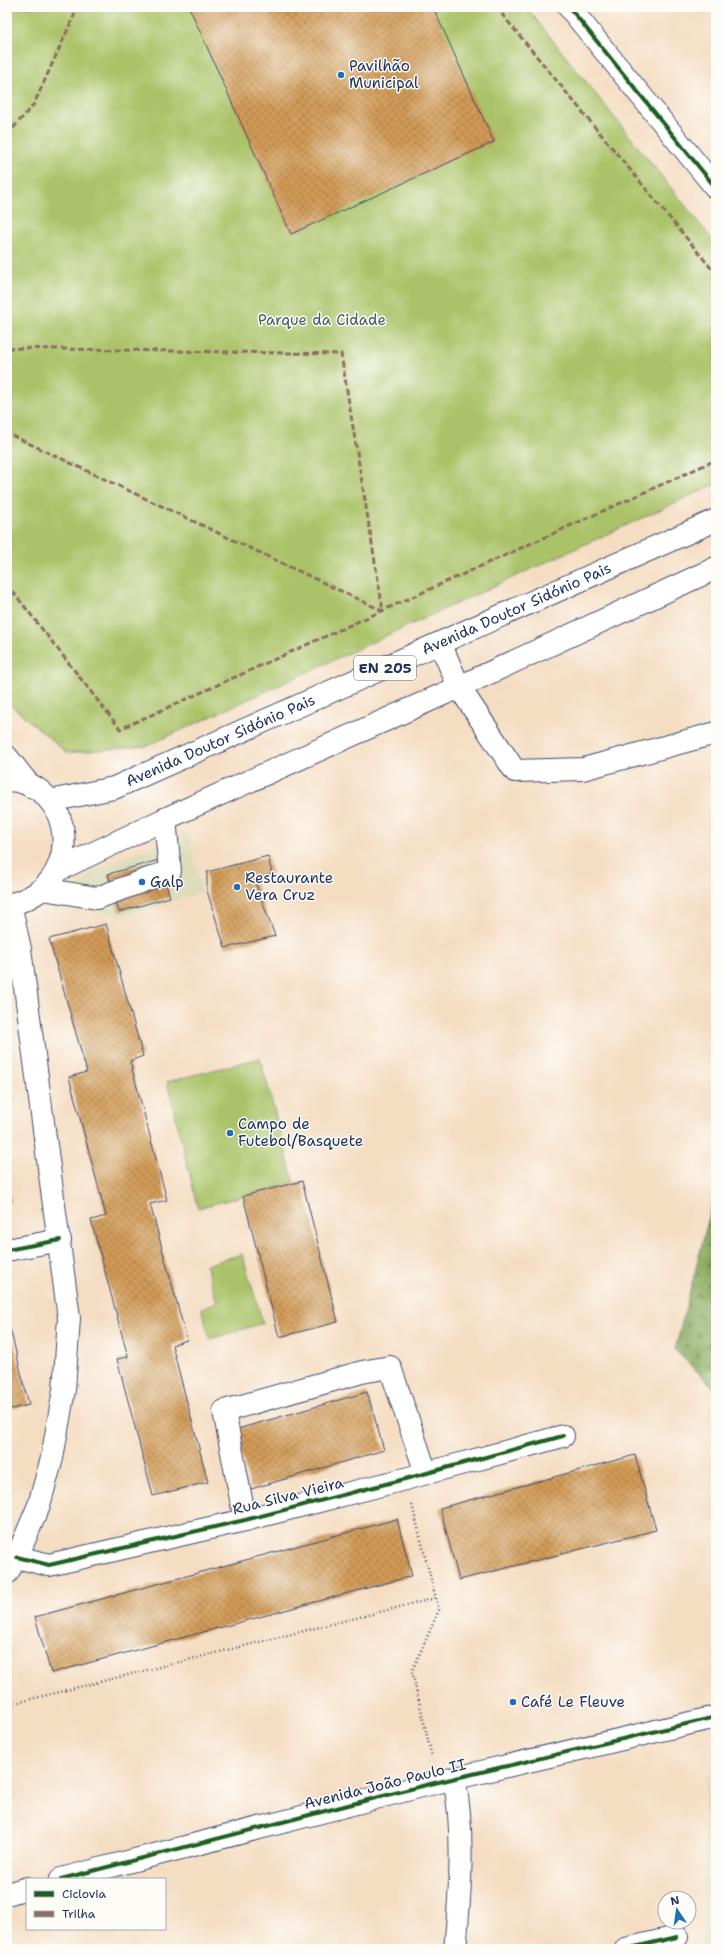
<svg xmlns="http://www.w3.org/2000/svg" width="723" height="1956" font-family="'Shantell Sans',sans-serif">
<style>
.built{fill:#ddddbc}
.green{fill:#aac368;stroke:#627963}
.forest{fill:url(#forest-firs);stroke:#516c5d}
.building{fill:url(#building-cross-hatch)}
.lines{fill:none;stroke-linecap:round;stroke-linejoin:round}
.minor-casing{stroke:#3c496d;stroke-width:24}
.major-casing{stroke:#3c496d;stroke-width:24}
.path{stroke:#3c496d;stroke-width:2.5;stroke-dasharray:1 3;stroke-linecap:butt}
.minor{stroke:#fff;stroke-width:22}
.major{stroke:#fff;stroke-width:22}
.quiet{stroke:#8d6e63;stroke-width:3;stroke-dasharray:6 3;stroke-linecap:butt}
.cycleway-casing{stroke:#fdfcf7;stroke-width:6}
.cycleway{stroke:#1b5e20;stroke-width:4}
.poi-dot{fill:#1f6fb2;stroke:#fdfcf7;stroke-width:1.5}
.labels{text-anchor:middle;stroke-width:3;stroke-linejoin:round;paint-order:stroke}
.shield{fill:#fdfcf7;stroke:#5f6c8c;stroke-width:1}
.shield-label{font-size:14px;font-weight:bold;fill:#1b2f5e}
.poi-label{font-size:15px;fill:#1b2f5e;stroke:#fdfcf7;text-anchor:start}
.park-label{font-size:15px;fill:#465b61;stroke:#fdfcf7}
.street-label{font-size:15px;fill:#1b2f5e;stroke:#fdfcf7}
</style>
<defs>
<pattern id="forest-firs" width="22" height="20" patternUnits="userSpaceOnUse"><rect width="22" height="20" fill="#87a95c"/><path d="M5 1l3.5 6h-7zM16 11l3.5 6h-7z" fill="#6e8a4f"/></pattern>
<pattern id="building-cross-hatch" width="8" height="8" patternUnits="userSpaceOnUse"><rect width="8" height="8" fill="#d29b57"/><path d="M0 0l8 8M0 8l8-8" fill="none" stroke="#aa7f4b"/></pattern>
</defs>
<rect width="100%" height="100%" fill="#fdfcf7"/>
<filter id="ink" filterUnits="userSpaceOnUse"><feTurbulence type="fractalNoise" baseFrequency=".025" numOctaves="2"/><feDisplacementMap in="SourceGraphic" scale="8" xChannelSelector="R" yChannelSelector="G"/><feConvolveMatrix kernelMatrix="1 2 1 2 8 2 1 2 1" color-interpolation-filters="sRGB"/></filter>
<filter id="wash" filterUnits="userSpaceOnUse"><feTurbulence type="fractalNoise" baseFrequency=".012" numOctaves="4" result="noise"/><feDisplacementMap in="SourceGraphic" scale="16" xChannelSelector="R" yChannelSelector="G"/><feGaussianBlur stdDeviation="0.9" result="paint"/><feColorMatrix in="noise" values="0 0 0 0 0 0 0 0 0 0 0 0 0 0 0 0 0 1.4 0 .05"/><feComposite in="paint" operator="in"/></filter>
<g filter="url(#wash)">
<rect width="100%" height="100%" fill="#f5ddc2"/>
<!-- built -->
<g class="built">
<polygon points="188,832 202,892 123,916 61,906 93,871"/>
<polygon points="716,1772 716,1949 702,1949 705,1775"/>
</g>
<!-- green -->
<g class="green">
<polygon points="16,7 526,7 716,244 716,484 147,746 67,753 7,702 7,28"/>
<polygon points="260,1058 294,1183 198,1208 167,1082"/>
<polygon points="242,1254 263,1323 210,1339 201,1308 217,1302 206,1265"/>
</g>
<!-- forest -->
<polygon class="forest" points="716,1189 716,1390 675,1350"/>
<g id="blocks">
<!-- building -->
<g class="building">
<polygon points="189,7 433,7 494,142 291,234"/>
<polygon points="268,856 272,874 254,879 275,936 225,948 207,891 207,872"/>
<polygon points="159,860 170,897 119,912 108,874"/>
<polygon points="106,924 143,1056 130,1061 167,1200 150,1204 187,1340 172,1345 208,1482 153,1496 117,1359 128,1357 91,1220 106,1216 69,1077 87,1072 49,939"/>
<polygon points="302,1181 338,1322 279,1337 243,1196"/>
<polygon points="7,1187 11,1202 7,1202"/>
<polygon points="9,1324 29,1405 7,1410 7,1325"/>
<polygon points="367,1392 384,1450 251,1489 234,1430"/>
<polygon points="635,1455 656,1530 459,1580 440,1508"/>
<polygon points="397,1519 412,1576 51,1673 35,1617"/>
</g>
</g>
</g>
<g filter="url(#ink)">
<use href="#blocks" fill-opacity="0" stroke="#3c496d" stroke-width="1"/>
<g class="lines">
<!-- minor casing -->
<g class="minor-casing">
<g id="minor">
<polyline points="569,7 716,188"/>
<polyline points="440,643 459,687 515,771 583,769 716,733"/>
<polyline points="7,757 30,786"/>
<polyline points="43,889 97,898 170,871 165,819"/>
<polyline points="7,1250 60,1240"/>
<polyline points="245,1520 224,1411 362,1372 390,1367 426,1473"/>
<polyline points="17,1557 49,1565 245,1520 405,1479 563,1436"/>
<path d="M454,1779c11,52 6,117 1,170"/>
<polyline points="61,1879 426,1785 716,1717"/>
<polyline points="7,1894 27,1888"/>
<polyline points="626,1949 677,1937"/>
</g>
</g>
<!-- major casing -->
<g class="major-casing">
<g id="major">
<path d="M7,780c60,1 77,83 28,114 -8,5 -18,10 -28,10"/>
<path id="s1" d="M50,801l64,-13 602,-268"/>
<polyline points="58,870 165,819 459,687 716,568"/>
<polyline points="7,1573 17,1557 39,1505 52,1458 64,1390 69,1318 20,949 10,904"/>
</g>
</g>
<!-- path -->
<g class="path">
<polyline points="412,1505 439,1610 412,1671 432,1757"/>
<polyline points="7,1705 436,1598"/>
</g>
<!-- minor -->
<use href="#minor" class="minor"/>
<!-- major -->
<use href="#major" class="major"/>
<!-- quiet -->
<g class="quiet">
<polyline points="496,7 716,274"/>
<polyline points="7,135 34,104 78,7"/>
<polyline points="7,348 341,354 383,611 7,433"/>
<polyline points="7,584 120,729 716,460"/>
</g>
<!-- cycleway casing -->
<g class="cycleway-casing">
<g id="cycleway">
<polyline points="569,7 716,188"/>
<polyline points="7,1250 60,1240"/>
<polyline points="17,1557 49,1565 245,1520 405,1479 563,1436"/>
<polyline points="61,1879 426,1785 716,1717"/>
<polyline points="626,1949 677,1937"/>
</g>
</g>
<!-- cycleway -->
<use href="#cycleway" class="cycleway"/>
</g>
</g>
<!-- markers -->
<g class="poi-dot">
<circle cx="341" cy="75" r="4"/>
<circle cx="142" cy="882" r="4"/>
<circle cx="237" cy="887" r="4"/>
<circle cx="230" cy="1133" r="4"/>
<circle cx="513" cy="1702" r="4"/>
</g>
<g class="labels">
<!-- shield labels -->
<rect class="shield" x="354" y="656" width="62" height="24" rx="3"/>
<g class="shield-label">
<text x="385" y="673">EN 205</text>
</g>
<!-- poi labels -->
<g class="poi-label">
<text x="349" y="71">Pavilhão<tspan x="349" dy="17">Municipal</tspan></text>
<text x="245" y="883">Restaurante<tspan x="245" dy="17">Vera Cruz</tspan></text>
<text x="150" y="887">Galp</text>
<text x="238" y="1129">Campo de<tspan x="238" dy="17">Futebol/Basquete</tspan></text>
<text x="521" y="1707">Café Le Fleuve</text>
</g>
<!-- park labels -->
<g class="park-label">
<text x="322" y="325">Parque da Cidade</text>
</g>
<!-- street labels -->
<g class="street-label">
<text dy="5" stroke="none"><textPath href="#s1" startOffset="506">Avenida Doutor Sidónio Pais</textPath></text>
<text dy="5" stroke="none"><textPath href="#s1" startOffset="182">Avenida Doutor Sidónio Pais</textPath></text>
<text transform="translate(288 1496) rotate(-14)" y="5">Rua Silva Vieira</text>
<text transform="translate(385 1784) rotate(-14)" y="5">Avenida João Paulo II</text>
</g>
</g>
<!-- margin -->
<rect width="723" height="1956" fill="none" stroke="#fdfcf7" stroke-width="24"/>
<!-- legend -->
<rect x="26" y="1878" width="140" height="52" fill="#fdfcf7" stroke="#a3aaba"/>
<rect x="34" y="1891" width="20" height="6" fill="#1b5e20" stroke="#a3aaba"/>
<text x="62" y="1898" font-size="12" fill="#1b2f5e">Ciclovia</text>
<rect x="34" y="1911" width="20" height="6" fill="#8d6e63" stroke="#a3aaba"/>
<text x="62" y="1918" font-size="12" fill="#1b2f5e">Trilha</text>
<!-- north arrow -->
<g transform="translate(677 1910) rotate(347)"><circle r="19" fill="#fdfcf7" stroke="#a3aaba"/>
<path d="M0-3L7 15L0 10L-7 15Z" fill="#1f6fb2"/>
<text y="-6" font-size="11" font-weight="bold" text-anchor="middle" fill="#1b2f5e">N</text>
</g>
</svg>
